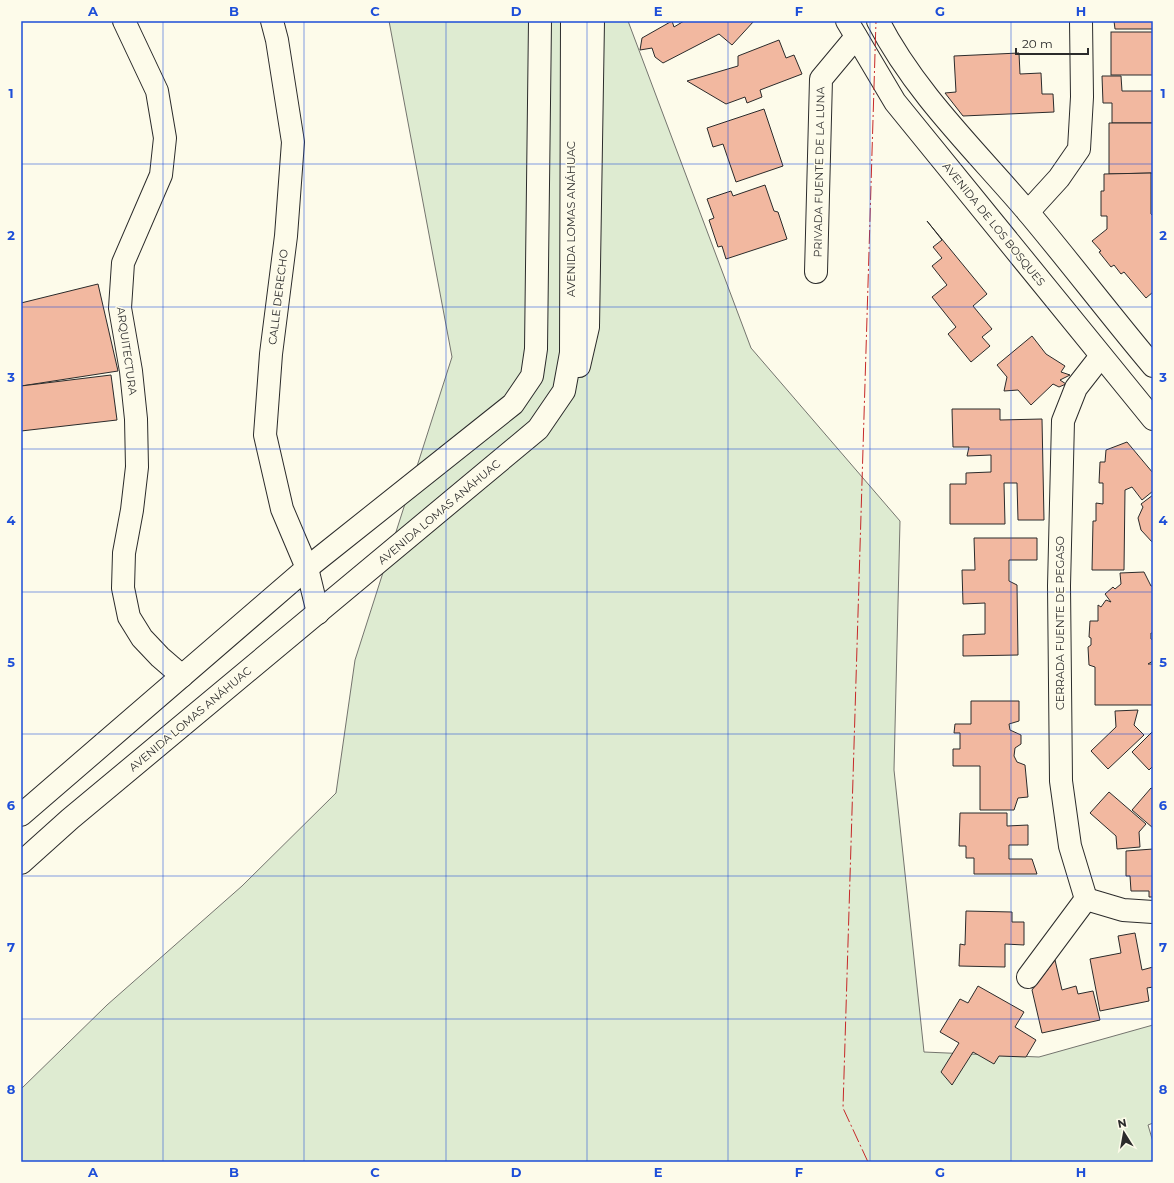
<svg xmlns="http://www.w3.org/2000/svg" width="1174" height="1183" font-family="Montserrat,sans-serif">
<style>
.green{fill:#deebd1;stroke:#74746e}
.building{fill:#f2b8a0;stroke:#2b2b2b}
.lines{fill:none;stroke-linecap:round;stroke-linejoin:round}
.minor-casing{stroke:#2b2b2b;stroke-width:24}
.tertiary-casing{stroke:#2b2b2b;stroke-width:24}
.secondary-casing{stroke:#2b2b2b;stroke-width:24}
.minor{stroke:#fdfbea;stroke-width:22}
.tertiary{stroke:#fdfbea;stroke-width:22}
.secondary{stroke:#fdfbea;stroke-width:22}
.power{stroke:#c62828;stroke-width:1;stroke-dasharray:14 3 2 3;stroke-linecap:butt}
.grid{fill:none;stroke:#1d4ed8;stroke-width:1;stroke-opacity:0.55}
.labels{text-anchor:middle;stroke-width:3;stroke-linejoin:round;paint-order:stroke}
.street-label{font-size:11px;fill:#2b2b2b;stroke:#fdfbea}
.neatline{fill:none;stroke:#1d4ed8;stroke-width:1.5}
.grid-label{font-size:13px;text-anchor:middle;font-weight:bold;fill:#1d4ed8}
</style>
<rect width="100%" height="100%" fill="#fdfbea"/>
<!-- green -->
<polygon class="green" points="389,21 628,21 751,348 900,521 894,770 924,1052 1039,1057 1153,1025 1153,1123 1148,1125 1153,1142 1153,1162 21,1162 21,1089 107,1005 242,886 336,793 355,660 452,357"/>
<!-- building -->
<g class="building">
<polygon points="672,21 674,27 684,21 754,21 732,45 719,34 663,63 655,57 652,48 640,50 642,38"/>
<polygon points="1114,21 1153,21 1153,29 1115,29"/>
<rect x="1111" y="32" width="42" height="43"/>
<polygon points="779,40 786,58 794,55 802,74 760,90 762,97 747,103 745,97 726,104 687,81 738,66 738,56"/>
<polygon points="1019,53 1020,74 1041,73 1042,94 1053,94 1054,112 963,116 945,93 956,92 954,56"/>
<polygon points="1102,76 1121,76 1122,91 1153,91 1153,123 1112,123 1112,103 1103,103"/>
<polygon points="764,109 783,166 736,182 723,144 713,147 707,128"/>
<polygon points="1109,123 1153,123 1153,173 1109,174"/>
<polygon points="1151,173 1151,214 1153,216 1153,292 1146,298 1124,272 1121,274 1114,265 1111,267 1099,252 1101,251 1092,241 1107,229 1107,216 1101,216 1101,191 1104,191 1104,174"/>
<polygon points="765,185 774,211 778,212 787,239 726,259 722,246 718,247 709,220 714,218 707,199 731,191 733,196"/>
<polygon points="927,221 987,294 973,306 992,329 982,337 990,346 971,362 948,334 956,327 932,297 947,285 932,266 942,258 933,247 942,240"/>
<polygon points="98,284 118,371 21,386 21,303"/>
<polygon points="1032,336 1046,354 1065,366 1061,372 1070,375 1060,380 1066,384 1059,387 1053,384 1031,405 1018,390 1004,391 1007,377 997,365"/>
<polygon points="111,375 117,420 21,431 21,386"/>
<polygon points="952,409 1000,409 1000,420 1042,419 1044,520 1018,520 1017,483 1004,483 1005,524 950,524 950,484 966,484 966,473 991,472 991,455 967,456 969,447 953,447"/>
<polygon points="1127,442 1153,473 1153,491 1142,500 1132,487 1125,490 1124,570 1092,570 1093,521 1096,521 1096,503 1103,504 1103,483 1099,483 1100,462 1105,462 1106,450"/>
<polygon points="1153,495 1153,543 1141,530 1138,518 1143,507 1141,504"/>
<polygon points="974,538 1037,538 1037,560 1009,560 1009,581 1017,585 1018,655 963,656 963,635 985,634 985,603 963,604 962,570 975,570"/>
<polygon points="1144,572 1151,586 1153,586 1153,633 1151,633 1151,639 1153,640 1153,661 1148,664 1153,664 1153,705 1095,705 1095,667 1089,665 1088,647 1091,645 1091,638 1089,637 1090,621 1098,621 1098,605 1101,607 1106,600 1111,602 1105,594 1113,587 1115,589 1121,584 1120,573"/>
<polygon points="971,701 1019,701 1019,721 1009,724 1010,730 1021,735 1021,744 1015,748 1014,756 1017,762 1025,765 1028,797 1018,798 1014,810 980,810 980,766 953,766 953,749 960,749 960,733 954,733 955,724 971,724"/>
<polygon points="1138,710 1134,725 1144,735 1108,769 1091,751 1116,727 1115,711"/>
<polygon points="1153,731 1153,766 1149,770 1132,752"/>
<polygon points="1151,788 1153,789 1153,828 1132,810"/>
<polygon points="1109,792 1146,824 1139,832 1140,847 1117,849 1116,836 1090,813"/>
<polygon points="960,813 1007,813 1007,826 1028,825 1028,845 1009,845 1009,859 1032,859 1037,874 974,874 974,858 966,858 966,846 959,846"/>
<polygon points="1153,849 1153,897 1149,897 1149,891 1131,891 1130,876 1126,876 1126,851"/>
<polygon points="966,911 1012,912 1012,922 1024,922 1024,945 1005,944 1005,967 959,966 960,944 965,945"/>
<polygon points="1135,933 1142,970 1153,967 1153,987 1147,988 1149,1001 1100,1011 1090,959 1121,953 1118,936"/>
<polygon points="1055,960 1062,990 1076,986 1078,994 1093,991 1100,1020 1042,1033 1032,990"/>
<polygon points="978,986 1024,1012 1015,1027 1036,1040 1026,1057 999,1056 994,1064 973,1052 952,1085 941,1072 959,1043 940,1032 960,999 968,1003"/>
</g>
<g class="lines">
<!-- minor casing -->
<g class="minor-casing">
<g id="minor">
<polyline points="124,21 157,91 165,138 161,175 123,263 120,308 131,371 136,419 137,467 132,510 124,553 123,588 129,617 142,638 160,657 182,676"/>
<polyline points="272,21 277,40 293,142 286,236 271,354 265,435 282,509 307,568 318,613"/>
<polyline points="1028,212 1059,178 1079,149 1082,97 1081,21"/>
<polyline points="816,272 821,79 856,37"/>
<polyline points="1086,899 1070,846 1061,781 1059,586 1063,421 1076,388 1101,356"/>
<polyline points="1086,899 1123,910 1153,912"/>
<polyline points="1028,977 1086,899"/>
</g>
</g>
<!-- tertiary casing -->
<g class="tertiary-casing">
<g id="tertiary">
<polyline points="847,21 895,102 1153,419"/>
<path d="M878,21c37,72 97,129 149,190 43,51 83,104 126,155"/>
</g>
</g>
<!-- secondary casing -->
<g class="secondary-casing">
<g id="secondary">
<polyline points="579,366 588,327 593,21"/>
<polyline points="21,815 307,568 513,404 532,376 536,349 540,21"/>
<polyline points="21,863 70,819 538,429 564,391 571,353 572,21"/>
</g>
</g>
<!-- minor -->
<use href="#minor" class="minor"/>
<!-- tertiary -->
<use href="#tertiary" class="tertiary"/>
<!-- secondary -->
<use href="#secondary" class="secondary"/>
<!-- power -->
<polyline class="power" points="868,1162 843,1108 876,21"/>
</g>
<!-- grid -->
<path class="grid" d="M163,21v1141M304,21v1141M446,21v1141M587,21v1141M728,21v1141M870,21v1141M1011,21v1141M21,164h1132M21,307h1132M21,449h1132M21,592h1132M21,734h1132M21,876h1132M21,1019h1132"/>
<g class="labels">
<!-- street labels -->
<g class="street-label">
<text transform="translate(819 172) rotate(-89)" y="4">PRIVADA FUENTE DE LA LUNA</text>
<text transform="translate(571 219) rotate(-90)" y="4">AVENIDA LOMAS ANÁHUAC</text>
<text transform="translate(994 224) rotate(51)" y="4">AVENIDA DE LOS BOSQUES</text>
<text transform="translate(278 297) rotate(-83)" y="4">CALLE DERECHO</text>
<text transform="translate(127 351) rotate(82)" y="4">ARQUITECTURA</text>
<text transform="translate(439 512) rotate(-40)" y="4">AVENIDA LOMAS ANÁHUAC</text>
<text transform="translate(1060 623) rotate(-90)" y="4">CERRADA FUENTE DE PEGASO</text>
<text transform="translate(190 719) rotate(-40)" y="4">AVENIDA LOMAS ANÁHUAC</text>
</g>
</g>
<!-- border -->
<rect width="1174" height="1183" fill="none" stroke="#fdfbea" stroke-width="44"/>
<!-- north arrow -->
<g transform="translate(1124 1133) rotate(349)" stroke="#fdfbea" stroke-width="3" paint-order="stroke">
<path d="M0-3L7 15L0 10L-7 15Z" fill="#2b2b2b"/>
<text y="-6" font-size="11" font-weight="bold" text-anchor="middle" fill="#2b2b2b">N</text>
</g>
<!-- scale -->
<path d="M1016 48v6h72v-6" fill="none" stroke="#2b2b2b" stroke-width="2"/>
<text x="1022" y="48" font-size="12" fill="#2b2b2b" stroke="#fdfbea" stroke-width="3" paint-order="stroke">20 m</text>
<rect x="22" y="22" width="1130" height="1139" class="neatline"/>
<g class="grid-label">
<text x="93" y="16">A</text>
<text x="234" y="16">B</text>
<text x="375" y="16">C</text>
<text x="516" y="16">D</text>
<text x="658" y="16">E</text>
<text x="799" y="16">F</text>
<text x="940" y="16">G</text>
<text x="1081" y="16">H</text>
<text x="11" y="98">1</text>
<text x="1163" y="98">1</text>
<text x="11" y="240">2</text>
<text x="1163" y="240">2</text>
<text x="11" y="382">3</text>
<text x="1163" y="382">3</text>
<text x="11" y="525">4</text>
<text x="1163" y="525">4</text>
<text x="11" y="667">5</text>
<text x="1163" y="667">5</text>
<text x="11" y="810">6</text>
<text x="1163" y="810">6</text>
<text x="11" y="952">7</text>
<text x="1163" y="952">7</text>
<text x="11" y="1094">8</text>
<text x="1163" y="1094">8</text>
<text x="93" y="1177">A</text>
<text x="234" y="1177">B</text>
<text x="375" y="1177">C</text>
<text x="516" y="1177">D</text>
<text x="658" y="1177">E</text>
<text x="799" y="1177">F</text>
<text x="940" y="1177">G</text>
<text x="1081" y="1177">H</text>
</g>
</svg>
